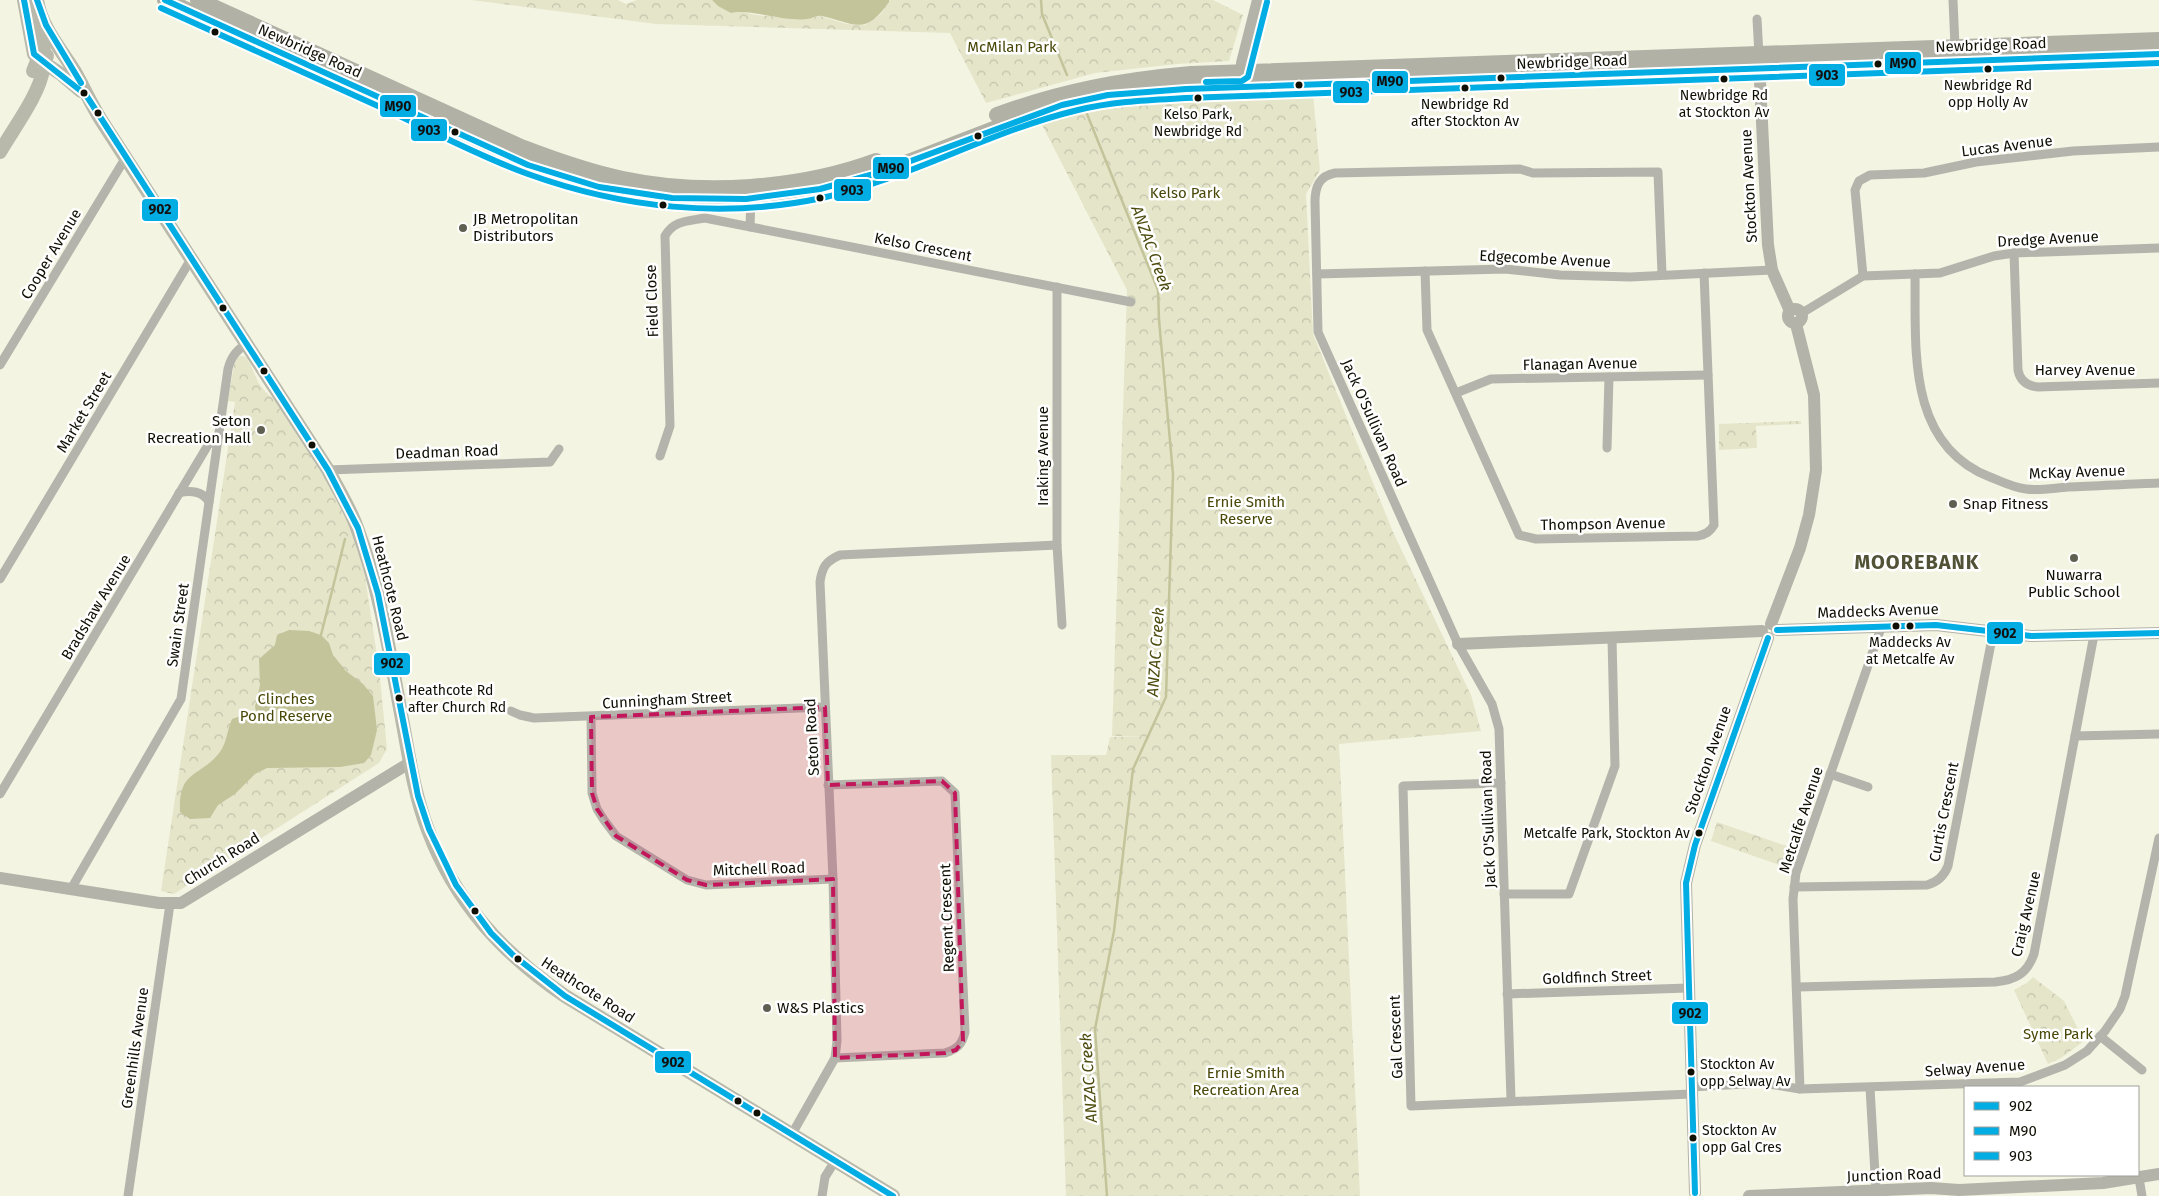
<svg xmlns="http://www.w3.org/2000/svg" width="2159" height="1196" font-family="'Fira Sans',sans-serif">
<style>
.park{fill:url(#park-crowns)}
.water{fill:#c3c49a}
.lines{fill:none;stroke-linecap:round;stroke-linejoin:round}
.stream{stroke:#c3c49a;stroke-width:2.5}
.street{stroke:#b4b4ac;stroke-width:9}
.secondary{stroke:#b3b3a9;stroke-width:12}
.primary{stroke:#b8b8ab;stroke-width:14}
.highway{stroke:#b1b1a6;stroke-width:16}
.bus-1-casing{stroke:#fff;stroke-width:10}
.bus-2-casing{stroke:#fff;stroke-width:10}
.bus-3-casing{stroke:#fff;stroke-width:10}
.bus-1{stroke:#01ade3;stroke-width:6}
.bus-2{stroke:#01ade3;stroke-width:6}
.bus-3{stroke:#01ade3;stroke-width:6}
.marked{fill:#c2185b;fill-opacity:0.2;stroke:#c2185b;stroke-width:4;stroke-dasharray:10 6;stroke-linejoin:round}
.bus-dot{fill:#0f0f04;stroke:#fff;stroke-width:2}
.poi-dot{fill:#5f5f52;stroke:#fff;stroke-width:2}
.labels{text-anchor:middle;stroke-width:5;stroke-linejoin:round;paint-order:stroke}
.bus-label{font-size:14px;fill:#0f0f04;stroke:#fff}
.street-label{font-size:15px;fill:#0f0f04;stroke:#fff}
.park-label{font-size:15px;fill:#494807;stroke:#fff}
.poi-label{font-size:15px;fill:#0f0f04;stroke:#fff;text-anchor:start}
.water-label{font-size:16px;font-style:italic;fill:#4d4c0e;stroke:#fff}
.district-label{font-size:20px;font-weight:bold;letter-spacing:1px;fill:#525236;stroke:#fff}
.line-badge{stroke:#fff;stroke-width:2}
.pale-badge-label{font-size:14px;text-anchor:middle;font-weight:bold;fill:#111}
</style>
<defs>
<pattern id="park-crowns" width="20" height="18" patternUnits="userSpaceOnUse" patternTransform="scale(1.25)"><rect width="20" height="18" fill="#e5e5ca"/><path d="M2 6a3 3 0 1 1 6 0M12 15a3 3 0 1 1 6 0" fill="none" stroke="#c3c3ac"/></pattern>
</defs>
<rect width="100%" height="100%" fill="#f4f4e2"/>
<!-- park -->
<g class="park">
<polygon points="471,0 618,0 626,4 637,0 712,0 718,6 756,15 807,19 820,16 847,24 865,25 881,14 889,0 1213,0 1243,15 1229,61 1177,64 1095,73 986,103 950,33 656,24"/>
<polygon points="1313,94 1320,170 1306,194 1313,334 1393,532 1471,695 1481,731 1339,744 1360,1196 1066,1196 1051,755 1106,755 1110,737 1146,736 1112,736 1127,290 1042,125 1071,111 1102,105 1230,96"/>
<path d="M242,356l4,1c11,16 8,27 27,41l55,85 16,31 19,50 16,104 8,81 -8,14 -205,131 -13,-3 74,-489 -7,-1 6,-36 4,-8z"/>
<polygon points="1801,421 1801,424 1756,426 1757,448 1719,450 1719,424"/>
<polygon points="1717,822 1795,849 1788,868 1711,841"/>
<polygon points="2033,977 2064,1001 2084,1041 2061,1058 2048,1064 2014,990 2027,983"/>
</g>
<!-- water -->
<g class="water">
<path d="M712,0h177v2c-24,34 -33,22 -67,14 -5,-1 -10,3 -15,3 -5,1 -10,0 -15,0 -17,-1 -48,-10 -61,-6l-13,-7z"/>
<path d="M289,630l20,1 12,4 8,8 4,12 13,16 17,13 10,12 4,34 -6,25 -7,8 -24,4 -73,1 -12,6 -20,20 -17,11 -8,13 -20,1 -10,-7c-2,-43 20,-34 40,-60 7,-10 7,-22 12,-33l9,-3 10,2 6,-3 -2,-8 5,-22 -1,-26 16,-14 2,-10z"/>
</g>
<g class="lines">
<!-- stream -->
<g class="stream">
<polyline points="1041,0 1042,14 1067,75"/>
<polyline points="1087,114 1158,290 1159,320 1173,474 1166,697 1133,769 1114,931 1095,1029 1107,1196"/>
<polyline points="321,635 345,539"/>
</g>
<!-- street -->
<g class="street">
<polyline points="1953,0 1955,46"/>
<polyline points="1757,19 1759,55"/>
<polyline points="750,227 751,197"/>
<path d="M2014,253l4,117c2,11 10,16 20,17l121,-4"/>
<path d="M1425,271l2,59 92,205 17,4 162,-3c8,-2 12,-4 16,-11l-10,-252"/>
<polyline points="1317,274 1505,269 1560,275 1630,277 1772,270"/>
<path d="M1915,274c1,74 -9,170 75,203 10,4 24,11 36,12 13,2 28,-1 42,-2 30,-1 61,-3 91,-4"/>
<polyline points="1863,276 1855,190 1859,181 1870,175 1924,173 1976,162 2073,151 2159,147"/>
<polyline points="1057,287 1057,545 1062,625"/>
<polyline points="1802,313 1863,276 1940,273 1994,256 2014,253 2159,248"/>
<polyline points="0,365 126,157"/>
<polyline points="1456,393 1491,379 1708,375"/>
<polyline points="1607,448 1609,377"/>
<path d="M660,456l10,-30 -5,-190c9,-16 24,-15 40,-18l426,84"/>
<polyline points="328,470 550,462 559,449"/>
<path d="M179,493c11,-3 24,-2 30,9"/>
<polyline points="0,579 191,259"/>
<polyline points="511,711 520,715 534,718 825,707"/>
<polyline points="591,717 592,793 597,809 604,820 616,836 687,880 706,885 833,879"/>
<polyline points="2075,736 2159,734"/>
<polyline points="1830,774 1868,787"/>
<polyline points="1501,783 1403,786 1411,1106 1691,1094"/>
<path d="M828,785l114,-4 13,12 10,239c-3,13 -8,17 -20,21l-110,5"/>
<polyline points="0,794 208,445 219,436"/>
<path d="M1794,887l133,-2c11,-3 17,-9 21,-19l45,-233"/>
<path d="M71,889l110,-190 47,-330c3,-12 8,-18 18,-25"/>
<polyline points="1504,894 1569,894 1615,766 1612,638"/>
<path d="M1797,987l198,-5c20,-2 32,-8 39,-28l60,-319"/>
<polyline points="1507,994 1688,988"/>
<polyline points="2100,1036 2142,1070"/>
<polyline points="1691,1087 1763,1083 1800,1089 2020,1082 2065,1065 2087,1051 2105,1031 2120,1009 2125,996 2159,838"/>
<polyline points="1870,1088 1876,1191"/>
<polyline points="1800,1089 1793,899 1796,873 1881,628"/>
<path d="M1511,1100l-12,-371 -7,-25 -34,-60 -140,-312 -3,-130c0,-15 4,-26 20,-29l185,-4 13,4 125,-1 4,102"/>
<path d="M792,1134l43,-76 2,-17 -4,-162 -13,-297c2,-15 6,-21 20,-27l217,-10"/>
<polyline points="2139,1178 2142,1196"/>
<polyline points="128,1196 170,904"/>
<polyline points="822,1196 825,1177 835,1161"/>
</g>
<!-- secondary -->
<g class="secondary">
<polyline points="1759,61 1768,245 1772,270 1790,311"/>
<polyline points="1241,80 1242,63 1258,0"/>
<circle cx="1795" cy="316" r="7"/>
<polyline points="1771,624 1800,548 1809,515 1816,470 1814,395 1796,324"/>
<polyline points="1777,630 1936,625 2031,636 2159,633"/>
<polyline points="1458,644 1762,631"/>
<polyline points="0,878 159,903 181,903 411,762"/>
<polyline points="1695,1193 1686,883 1695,845 1768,638"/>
<polyline points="1749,1196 1931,1188 1959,1190 2103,1183 2159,1174"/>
</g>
<!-- primary -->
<g class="primary">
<polyline points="24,0 34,54 41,61 61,74 81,91"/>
<path d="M37,0c4,27 24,49 38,72 9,16 16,32 26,48l227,350c10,19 22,38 29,58 23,61 33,127 45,191 7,37 12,75 26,111 27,72 74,123 137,166l328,200"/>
<polyline points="33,71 37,61 47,56"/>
<path d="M0,152c13,-23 40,-58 43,-83 3,-15 -1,-32 -3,-47"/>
</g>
<!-- highway -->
<g class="highway">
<path d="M165,0l363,165c94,35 193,46 292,24 82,-18 162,-60 242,-84 40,-12 82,-14 124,-16l973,-35"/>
<path d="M198,0l323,147c34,13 67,25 102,32 80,17 177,10 253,-18"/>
<path d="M997,115c65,-24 125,-35 194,-41l968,-34"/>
</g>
<!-- bus-1 casing -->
<g class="bus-1-casing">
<g id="bus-1">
<polyline points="24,0 34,54 86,95 328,470 358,528 378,594 418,796 429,829 456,885 491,933 513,955 565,996 893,1196"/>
<polyline points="37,0 46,25 81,83"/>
<polyline points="1777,630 1936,625 2031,636 2159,633"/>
<polyline points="1695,1193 1686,883 1695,845 1768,638"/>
</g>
</g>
<!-- bus-2 casing -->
<g class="bus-2-casing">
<polyline id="bus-2" points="165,0 528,165 599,187 672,198 746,199 820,189 881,172 1062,105 1108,95 1186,89 2159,54"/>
</g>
<!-- bus-3 casing -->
<g class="bus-3-casing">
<g id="bus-3">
<path d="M161,8c76,34 152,69 228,103 45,21 92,46 139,63 94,34 195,45 294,24 89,-20 168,-67 256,-88 36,-9 72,-10 108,-12l973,-35"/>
<polyline points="1206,82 1242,81 1248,77 1267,2"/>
</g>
</g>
<!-- bus-1 -->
<use href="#bus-1" class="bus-1"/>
<!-- bus-2 -->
<use href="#bus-2" class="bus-2"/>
<!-- bus-3 -->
<use href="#bus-3" class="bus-3"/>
</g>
<!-- marked area -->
<path class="marked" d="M825,707l3,78 114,-4 13,12 8,248 -7,9 -11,3 -110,5 -2,-179 -127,6 -19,-5 -71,-44 -19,-27 -5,-16 -1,-76z"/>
<!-- markers -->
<g class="bus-dot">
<circle cx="215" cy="32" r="4.5"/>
<circle cx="1878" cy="64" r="4.5"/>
<circle cx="1988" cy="69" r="4.5"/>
<circle cx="1501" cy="78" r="4.5"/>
<circle cx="1724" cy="79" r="4.5"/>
<circle cx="1299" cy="85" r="4.5"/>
<circle cx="1465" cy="88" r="4.5"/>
<circle cx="84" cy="93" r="4.5"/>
<circle cx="1198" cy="98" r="4.5"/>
<circle cx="98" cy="113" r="4.5"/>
<circle cx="455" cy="132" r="4.5"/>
<circle cx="978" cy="136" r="4.5"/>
<circle cx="820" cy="198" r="4.5"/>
<circle cx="663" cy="205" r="4.5"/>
<circle cx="223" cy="308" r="4.5"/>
<circle cx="264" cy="371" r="4.5"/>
<circle cx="312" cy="445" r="4.5"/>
<circle cx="1896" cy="626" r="4.5"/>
<circle cx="1910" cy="626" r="4.5"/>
<circle cx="399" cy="698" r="4.5"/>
<circle cx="1699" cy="833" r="4.5"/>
<circle cx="475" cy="911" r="4.5"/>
<circle cx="518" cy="959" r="4.5"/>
<circle cx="1691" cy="1072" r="4.5"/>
<circle cx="738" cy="1101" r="4.5"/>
<circle cx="757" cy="1113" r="4.5"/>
<circle cx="1693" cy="1138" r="4.5"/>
</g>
<g class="poi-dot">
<circle cx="463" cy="228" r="5"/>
<circle cx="261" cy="430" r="5"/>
<circle cx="1953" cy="504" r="5"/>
<circle cx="2074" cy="558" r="5"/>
<circle cx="767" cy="1008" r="5"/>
</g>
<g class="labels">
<!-- bus labels -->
<g class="bus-label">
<text x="1988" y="90">Newbridge Rd<tspan x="1988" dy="17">opp Holly Av</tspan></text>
<text x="1724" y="100">Newbridge Rd<tspan x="1724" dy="17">at Stockton Av</tspan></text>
<text x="1465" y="109">Newbridge Rd<tspan x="1465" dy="17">after Stockton Av</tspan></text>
<text x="1198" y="119">Kelso Park,<tspan x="1198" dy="17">Newbridge Rd</tspan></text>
<text x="1910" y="647">Maddecks Av<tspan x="1910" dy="17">at Metcalfe Av</tspan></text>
<text x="408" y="695" text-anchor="start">Heathcote Rd<tspan x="408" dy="17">after Church Rd</tspan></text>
<text x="1690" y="838" text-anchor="end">Metcalfe Park, Stockton Av</text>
<text x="1700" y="1069" text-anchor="start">Stockton Av<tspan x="1700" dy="17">opp Selway Av</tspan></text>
<text x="1702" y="1135" text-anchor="start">Stockton Av<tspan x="1702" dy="17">opp Gal Cres</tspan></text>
</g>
<!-- street labels -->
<g class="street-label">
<text transform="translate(1991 45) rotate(-2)" y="5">Newbridge Road</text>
<text transform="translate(310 51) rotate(24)" y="5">Newbridge Road</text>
<text transform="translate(1572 62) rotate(-2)" y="5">Newbridge Road</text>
<text transform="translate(2007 146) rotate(-7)" y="5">Lucas Avenue</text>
<text transform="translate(1749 186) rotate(-93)" y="5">Stockton Avenue</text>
<text transform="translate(2048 239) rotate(-3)" y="5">Dredge Avenue</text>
<text transform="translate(923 247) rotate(11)" y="5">Kelso Crescent</text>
<text transform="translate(51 254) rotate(-59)" y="5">Cooper Avenue</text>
<text transform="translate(1545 259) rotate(3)" y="5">Edgecombe Avenue</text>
<text transform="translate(652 301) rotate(-92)" y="5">Field Close</text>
<text transform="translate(1580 364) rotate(-1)" y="5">Flanagan Avenue</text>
<text x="2085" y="375">Harvey Avenue</text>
<text transform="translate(84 412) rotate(-59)" y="5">Market Street</text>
<text transform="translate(1374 423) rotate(66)" y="5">Jack O'Sullivan Road</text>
<text transform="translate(447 452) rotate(-2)" y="5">Deadman Road</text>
<text transform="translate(1043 456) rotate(-90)" y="5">Iraking Avenue</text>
<text transform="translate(2077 472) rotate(-2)" y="5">McKay Avenue</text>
<text transform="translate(1603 524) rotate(-1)" y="5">Thompson Avenue</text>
<text transform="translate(390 588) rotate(76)" y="5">Heathcote Road</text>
<text transform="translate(96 607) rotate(-59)" y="5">Bradshaw Avenue</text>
<text transform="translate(1878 611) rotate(-2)" y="5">Maddecks Avenue</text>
<text transform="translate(178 625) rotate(-82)" y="5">Swain Street</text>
<text transform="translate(667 700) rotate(-3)" y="5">Cunningham Street</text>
<text transform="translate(812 737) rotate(-93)" y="5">Seton Road</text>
<text transform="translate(1708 760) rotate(-71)" y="5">Stockton Avenue</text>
<text transform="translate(1944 812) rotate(-79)" y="5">Curtis Crescent</text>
<text transform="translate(1488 819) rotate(-92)" y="5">Jack O'Sullivan Road</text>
<text transform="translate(1801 820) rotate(-72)" y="5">Metcalfe Avenue</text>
<text transform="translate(222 859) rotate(-32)" y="5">Church Road</text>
<text transform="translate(759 869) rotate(-2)" y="5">Mitchell Road</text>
<text transform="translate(2026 914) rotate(-77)" y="5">Craig Avenue</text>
<text transform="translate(947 918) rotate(-92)" y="5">Regent Crescent</text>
<text transform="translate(1597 977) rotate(-2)" y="5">Goldfinch Street</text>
<text transform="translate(588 990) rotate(33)" y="5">Heathcote Road</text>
<text transform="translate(1396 1037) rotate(-92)" y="5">Gal Crescent</text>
<text transform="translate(135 1048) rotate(-82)" y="5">Greenhills Avenue</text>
<text transform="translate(1975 1068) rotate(-4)" y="5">Selway Avenue</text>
<text transform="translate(1894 1175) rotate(-2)" y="5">Junction Road</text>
</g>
<!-- park labels -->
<g class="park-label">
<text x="1012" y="52">McMilan Park</text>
<text x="1185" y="198">Kelso Park</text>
<text x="1246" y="507">Ernie Smith<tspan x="1246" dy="17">Reserve</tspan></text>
<text x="286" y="704">Clinches<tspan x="286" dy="17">Pond Reserve</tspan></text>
<text x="2058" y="1039">Syme Park</text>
<text x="1246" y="1078">Ernie Smith<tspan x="1246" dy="17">Recreation Area</tspan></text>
</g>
<!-- poi labels -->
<g class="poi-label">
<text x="473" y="224">JB Metropolitan<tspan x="473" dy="17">Distributors</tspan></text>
<text x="251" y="426" text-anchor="end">Seton<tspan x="251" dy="17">Recreation Hall</tspan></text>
<text x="1963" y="509">Snap Fitness</text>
<text x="2074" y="580" text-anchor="middle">Nuwarra<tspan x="2074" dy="17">Public School</tspan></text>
<text x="777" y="1013">W&amp;S Plastics</text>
</g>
<!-- water labels -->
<g class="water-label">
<text transform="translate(1152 248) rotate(70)" y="6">ANZAC Creek</text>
<text transform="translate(1155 652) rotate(-86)" y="6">ANZAC Creek</text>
<text transform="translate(1088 1078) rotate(-94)" y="6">ANZAC Creek</text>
</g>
<!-- district labels -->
<g class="district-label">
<text x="1917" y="569">MOOREBANK</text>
</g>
</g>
<g class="line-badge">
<rect x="1884" y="51" width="38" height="24" rx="5" fill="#01ade3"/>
<rect x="1808" y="63" width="38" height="24" rx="5" fill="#01ade3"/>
<rect x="1371" y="70" width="38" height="24" rx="5" fill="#01ade3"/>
<rect x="1332" y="80" width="38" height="24" rx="5" fill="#01ade3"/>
<rect x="379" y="94" width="38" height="24" rx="5" fill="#01ade3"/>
<rect x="410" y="118" width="38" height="24" rx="5" fill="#01ade3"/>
<rect x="872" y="156" width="38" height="24" rx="5" fill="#01ade3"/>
<rect x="833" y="178" width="39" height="24" rx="5" fill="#01ade3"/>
<rect x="141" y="198" width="38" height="24" rx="5" fill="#01ade3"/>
<rect x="1986" y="621" width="38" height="24" rx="5" fill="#01ade3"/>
<rect x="373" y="652" width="38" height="24" rx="5" fill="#01ade3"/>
<rect x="1671" y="1001" width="38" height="24" rx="5" fill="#01ade3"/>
<rect x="654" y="1050" width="38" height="24" rx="5" fill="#01ade3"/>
</g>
<g class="pale-badge-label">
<text x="1903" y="68">M90</text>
<text x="1827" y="80">903</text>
<text x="1390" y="86">M90</text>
<text x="1351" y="97">903</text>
<text x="398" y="111">M90</text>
<text x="429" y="135">903</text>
<text x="891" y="173">M90</text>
<text x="852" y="195">903</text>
<text x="160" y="214">902</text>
<text x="2005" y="638">902</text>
<text x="392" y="668">902</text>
<text x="1690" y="1018">902</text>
<text x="673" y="1067">902</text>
</g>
<!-- legend -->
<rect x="1964" y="1086" width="175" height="90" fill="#ffffff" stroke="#9f9f9b"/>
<rect x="1974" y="1102" width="25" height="8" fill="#01ade3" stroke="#9f9f9b"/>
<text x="2009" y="1111" font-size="15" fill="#0f0f04">902</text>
<rect x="1974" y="1127" width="25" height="8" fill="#01ade3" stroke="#9f9f9b"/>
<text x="2009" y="1136" font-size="15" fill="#0f0f04">M90</text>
<rect x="1974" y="1152" width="25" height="8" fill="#01ade3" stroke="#9f9f9b"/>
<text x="2009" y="1161" font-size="15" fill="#0f0f04">903</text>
</svg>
